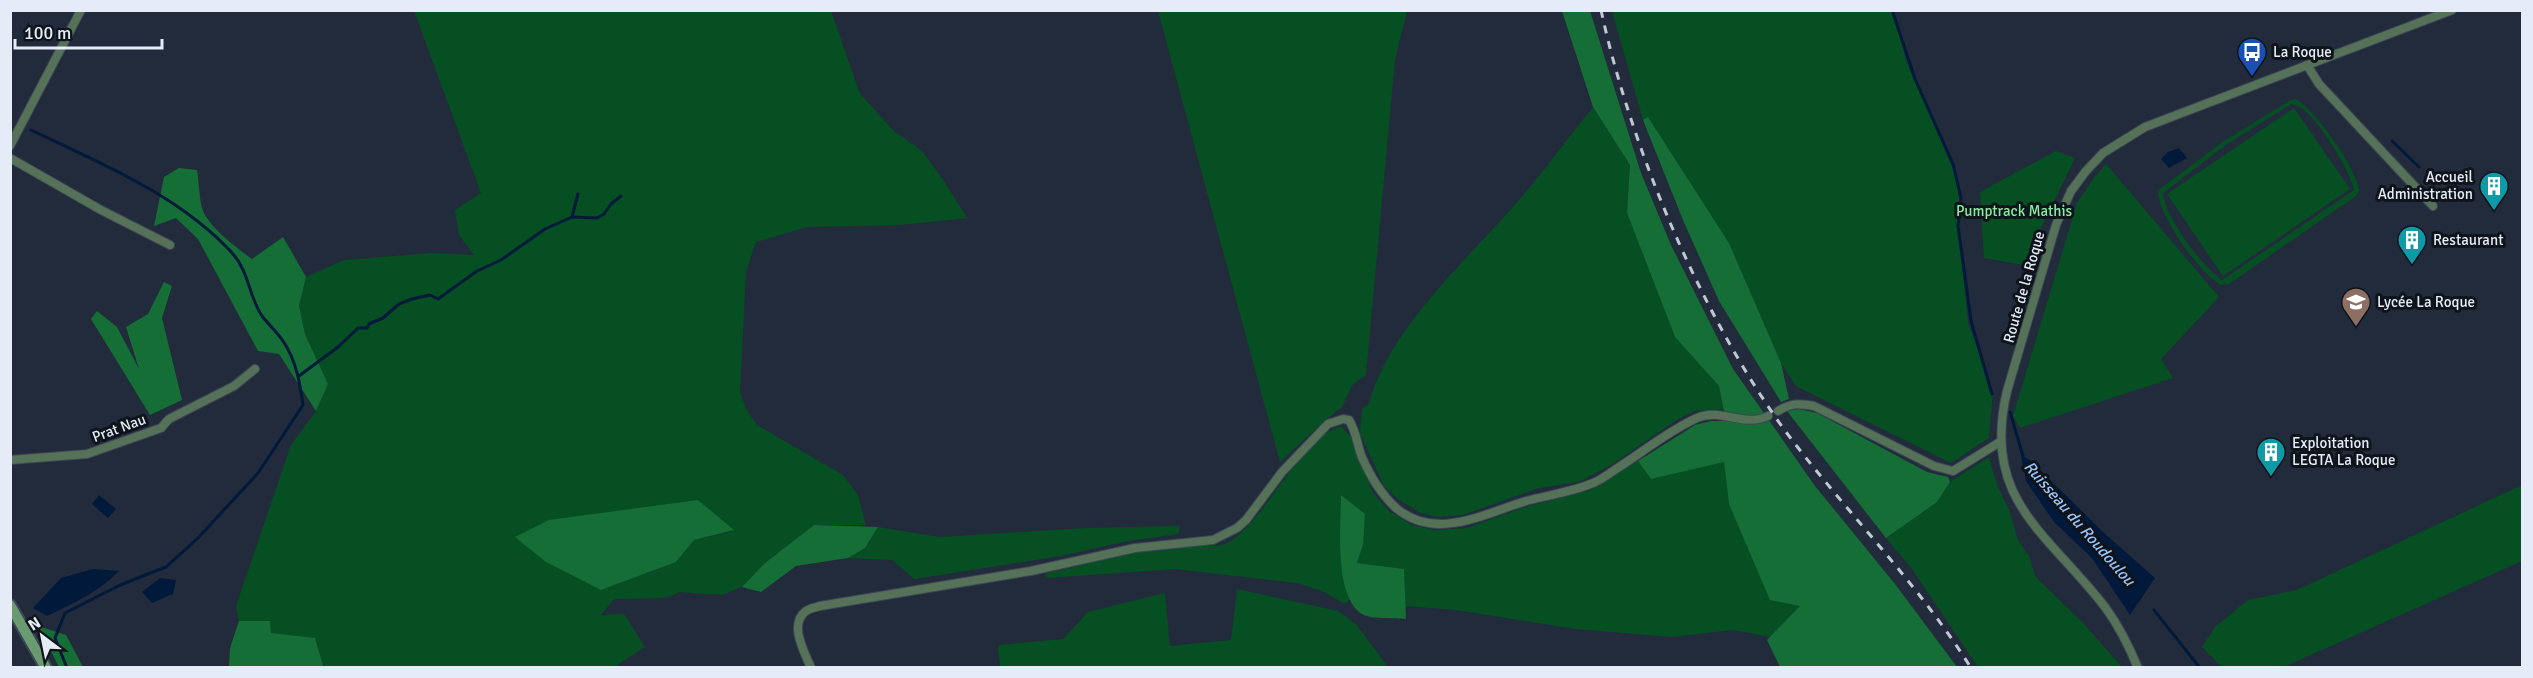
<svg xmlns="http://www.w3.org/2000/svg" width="2533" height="678" font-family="Signika,sans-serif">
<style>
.green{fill:#064f23;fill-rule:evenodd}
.forest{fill:#156e36}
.water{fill:#01193a}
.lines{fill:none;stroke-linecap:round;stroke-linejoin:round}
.stream{stroke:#01193a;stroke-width:3}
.minor-casing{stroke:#3c4655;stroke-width:10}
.secondary-casing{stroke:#3c4655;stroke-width:14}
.minor{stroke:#557258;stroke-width:8}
.secondary{stroke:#6a9a70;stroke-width:10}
.rail{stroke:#c1c8d4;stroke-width:3;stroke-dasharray:8 8;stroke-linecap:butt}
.labels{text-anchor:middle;stroke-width:6;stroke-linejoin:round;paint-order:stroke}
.poi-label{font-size:15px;fill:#e5ecf7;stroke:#0f141b;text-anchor:start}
.park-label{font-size:15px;fill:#84f09f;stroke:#0f141b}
.street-label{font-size:15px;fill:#e5ecf7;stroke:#0f141b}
.water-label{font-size:16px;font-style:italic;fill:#9bc4fb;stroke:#0f141b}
</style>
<rect width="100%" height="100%" fill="#212b3b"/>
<!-- green -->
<g class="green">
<path d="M414,11h417l29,83 34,37 28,20 22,30 23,37 -67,7 -93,2 -51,15 -10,29 -6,122 8,19 9,13 86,50 15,20 8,30h-52l-49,38 -23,24 -20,8 -42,-3 -15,6 -51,1 -13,16 23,-1 21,33 -31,20h-299l8,-1 -52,-33 -1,-12h-31l-3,-15 55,-161 25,-34 12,-27 -23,-50 -6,-28 7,-29 38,-17 88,-7 42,2 -15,-20 -4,-25 26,-17zM698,500l35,31 -39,9 -18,22 -75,28z"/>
<polygon points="1158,11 1407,11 1395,59 1366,375 1353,384 1342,407 1322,423 1280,462"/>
<polygon points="1612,11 1894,11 1906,61 1957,178 1960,210 1960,245 1968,323 1993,391 1989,438 1951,463 1796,386 1781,363 1729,243 1648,117 1643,120"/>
<path d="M2296,99c21,14 60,67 63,92l-3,5 -127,88 -8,1c-23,-13 -59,-65 -63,-91l2,-5 64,-48 67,-41zM2291,104c20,0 60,67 63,86l-132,90c-21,-15 -56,-61 -59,-87l63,-48z"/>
<path d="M1593,107l37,58 -3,48 48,124 44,49 5,23 -29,2 -17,8 -67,46 -32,17 -40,6 -76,27 -25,2 -17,-4 -22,-13 -15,-14 -24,-53 2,-24 7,-5c19,-75 100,-146 150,-204 26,-30 49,-62 74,-93z"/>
<polygon points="2294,108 2350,189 2223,276 2167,194"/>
<polygon points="2056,151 2075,158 2023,265 1984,258 1980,192"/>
<polygon points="2106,164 2219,297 2161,359 2173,378 2020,428 2013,416 2077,203 2093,179"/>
<path d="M1341,426l11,12 21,55 17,19 22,13 23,5 32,-2 55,-20 68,-18 48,-29 13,18 73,-18 5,43 71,102 -29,31 -38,-7 -61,7 -97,-8 -119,-19 -52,-4v-37l-47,-6 6,-18 -21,-50 -1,67 8,38 -4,4 -23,-13 -25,-8 -122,-14 -128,9 -3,-3c7,-4 18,-5 26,-7 37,-11 74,-18 112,-22 13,-1 35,2 45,-3 42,-24 68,-101 114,-117z"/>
<polygon points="1989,457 1997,485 2009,510 2018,540 2029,556 2035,576 2085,625 2122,667 1978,667 1912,569 1886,538 1937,502 1950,482"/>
<polygon points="2522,485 2522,561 2284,667 2222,667 2202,647 2215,627 2248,600 2297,590"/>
<polygon points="1180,526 1178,534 1123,542 1061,556 914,579 892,560 848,558 865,548 878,527 940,537 1087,528"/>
<polygon points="1237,589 1338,611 1356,624 1388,667 1000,667 998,645 1063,639 1088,612 1165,593 1170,646 1231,640"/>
</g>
<!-- forest -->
<g class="forest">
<polygon points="1562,11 1590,11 1641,173 1671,245 1733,369 1815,486 1895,584 1957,667 1780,667 1767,640 1800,606 1770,600 1729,504 1724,462 1651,479 1638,461 1695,425 1711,421 1726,421 1719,386 1675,337 1627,213 1630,165 1593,107"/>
<polygon points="1648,117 1729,243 1781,363 1789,399 1781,402 1719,301 1683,220 1643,120"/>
<path d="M179,168l18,2c2,12 2,26 5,38 5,18 36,41 50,51l31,-22 23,40 -7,29 6,28 23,50 -12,27 -37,-57 -21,-3 -60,-112 -22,-21 -22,8 10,-49z"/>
<polygon points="164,282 172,286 162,318 182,400 150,415 91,319 97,311 117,327 139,369 126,327 148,314"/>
<polygon points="1799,409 1817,413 1927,472 1948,477 1950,482 1937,502 1886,538 1787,411"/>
<path d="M1341,495l24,19 -2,31 -6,18 47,6 2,50c-10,-1 -34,0 -42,-4 -31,-15 -23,-91 -23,-120z"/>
<polygon points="698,500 734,530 694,540 676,562 601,590 546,562 515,537 549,520"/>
<polygon points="814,525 878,527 865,548 848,558 796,566 761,592 742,587 765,563"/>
<polygon points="239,621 270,621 271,633 315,638 323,666 229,667 230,648"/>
<polygon points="38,626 66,635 83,667 59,667"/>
</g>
<!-- water -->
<g class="water">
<polygon points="2179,148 2187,158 2169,168 2161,159 2168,152"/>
<polygon points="2021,455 2030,460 2104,533 2155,578 2130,615 2092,558 2054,522 2026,481"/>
<polygon points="99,495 116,509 108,518 92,504"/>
<path d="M93,569l26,2c-20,21 -47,33 -72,45l-14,-8 28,-30z"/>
<polygon points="160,578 176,580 173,594 152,603 142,592"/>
</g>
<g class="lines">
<!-- stream -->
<g class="stream">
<polyline points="1892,10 1915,79 1953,164 1961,198 1958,226 1971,321 1992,394"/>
<path d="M31,130c69,33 150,66 202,124 16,18 16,43 29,62 6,8 15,16 21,25 13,19 17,42 20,64l-45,68 -60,65 -32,29 -46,18 -55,28 -10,25 12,30"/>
<polyline points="2392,141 2419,167"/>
<polyline points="572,217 578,194"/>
<polyline points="299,376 338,347 358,328 367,328 369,324 383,318 399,304 412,299 430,295 438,299 477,271 501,260 545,229 572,217 597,218 604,214 611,204 621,196"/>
<polyline points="2010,412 2023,456"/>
<polyline points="2154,610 2200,668"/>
</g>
<!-- minor casing -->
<g class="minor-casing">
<g id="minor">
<polyline points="2307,65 2319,84 2433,206"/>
<polyline points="10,146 81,10"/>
<polyline points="10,158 101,210 170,245"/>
<path d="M1778,411c13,-8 21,-8 36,-5l120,60 19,5 47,-29"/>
<polyline points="10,460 87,454 161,428 169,419 234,386 255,369"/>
<path d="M811,668c-6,-15 -23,-44 -5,-57 3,-2 10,-4 14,-5l211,-35 104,-23 78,-8 24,-12 9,-8 36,-48 46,-48 15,-5 6,1c7,11 8,23 12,35 8,19 20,39 35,53 40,34 89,5 130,-7 22,-6 46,-9 67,-18 8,-3 16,-9 23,-14 27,-17 52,-38 81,-51 23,-11 46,10 71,-2"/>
<path d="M2138,668c-9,-22 -19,-42 -33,-61 -58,-75 -124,-107 -98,-216l49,-166 15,-34 15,-20 17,-18 42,-26 307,-117"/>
</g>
</g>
<!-- secondary casing -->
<g class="secondary-casing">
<polyline id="secondary" points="10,605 46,668"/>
</g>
<!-- minor -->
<use href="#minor" class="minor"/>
<!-- secondary -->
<use href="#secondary" class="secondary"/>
<!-- rail -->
<path class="rail" d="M1601,10c30,139 101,307 185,422 60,80 132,151 185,236"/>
</g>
<!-- icons -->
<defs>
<g id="bus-pin" transform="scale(1.5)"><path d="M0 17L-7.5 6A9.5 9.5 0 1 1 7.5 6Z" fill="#1a4fb4" stroke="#0f141b"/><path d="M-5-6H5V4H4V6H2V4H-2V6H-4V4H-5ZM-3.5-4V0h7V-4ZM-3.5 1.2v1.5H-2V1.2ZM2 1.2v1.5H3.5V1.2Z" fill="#fff"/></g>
<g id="building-pin" transform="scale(1.5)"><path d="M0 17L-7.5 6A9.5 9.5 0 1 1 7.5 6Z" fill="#0f9aa8" stroke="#0f141b"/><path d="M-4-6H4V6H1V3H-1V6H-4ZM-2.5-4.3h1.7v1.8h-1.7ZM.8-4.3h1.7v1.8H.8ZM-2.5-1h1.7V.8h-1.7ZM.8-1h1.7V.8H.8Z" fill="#fff"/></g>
<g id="school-pin" transform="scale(1.5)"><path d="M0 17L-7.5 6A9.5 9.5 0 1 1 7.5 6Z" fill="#8d6e63" stroke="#0f141b"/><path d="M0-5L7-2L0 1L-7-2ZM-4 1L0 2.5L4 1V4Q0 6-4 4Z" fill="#fff"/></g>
</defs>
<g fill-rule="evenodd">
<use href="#bus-pin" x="2252" y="52"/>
<use href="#building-pin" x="2494" y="186"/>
<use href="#building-pin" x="2412" y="240"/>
<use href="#school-pin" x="2356" y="302"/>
<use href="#building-pin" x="2271" y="452"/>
</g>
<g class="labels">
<!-- poi labels -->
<g class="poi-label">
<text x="2273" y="57">La Roque</text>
<text x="2473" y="182" text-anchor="end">Accueil<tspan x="2473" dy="17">Administration</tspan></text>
<text x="2433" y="245">Restaurant</text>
<text x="2377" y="307">Lycée La Roque</text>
<text x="2292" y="448">Exploitation<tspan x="2292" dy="17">LEGTA La Roque</tspan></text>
</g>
<!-- park labels -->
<g class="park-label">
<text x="2014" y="216">Pumptrack Mathis</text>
</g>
<!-- street labels -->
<g class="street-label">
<text transform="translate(2024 287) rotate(-74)" y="5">Route de la Roque</text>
<text transform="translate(119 428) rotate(-20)" y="5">Prat Nau</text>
</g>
<!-- water labels -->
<g class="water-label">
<text transform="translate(2080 523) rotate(49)" y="6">Ruisseau du Roudoulou</text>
</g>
</g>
<!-- border -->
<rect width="2533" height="678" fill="none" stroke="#e5ecf7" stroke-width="24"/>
<!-- north arrow -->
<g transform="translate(42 636) rotate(328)" stroke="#0f141b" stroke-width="4.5" paint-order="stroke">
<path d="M0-4.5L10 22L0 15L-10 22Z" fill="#e5ecf7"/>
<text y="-9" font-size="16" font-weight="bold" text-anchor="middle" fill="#e5ecf7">N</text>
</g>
<!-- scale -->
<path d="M15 39v9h147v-9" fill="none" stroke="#e5ecf7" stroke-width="3"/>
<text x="24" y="39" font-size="18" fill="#e5ecf7" stroke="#0f141b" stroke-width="4.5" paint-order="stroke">100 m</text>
</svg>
